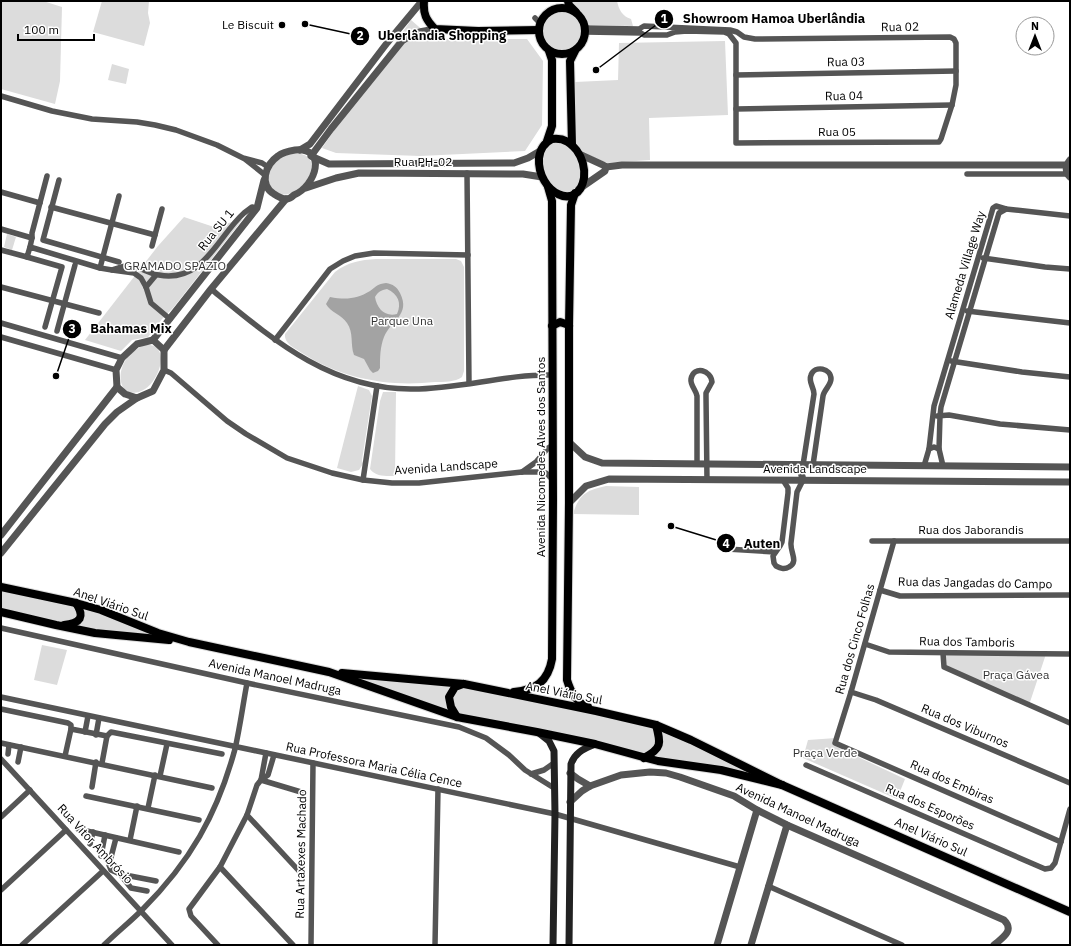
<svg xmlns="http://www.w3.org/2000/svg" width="1071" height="946" font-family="'IBM Plex Sans',sans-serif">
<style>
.green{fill:#dcdcdc}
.water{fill:#a3a3a3;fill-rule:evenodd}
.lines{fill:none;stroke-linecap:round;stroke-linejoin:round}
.primary-casing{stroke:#dbdbdb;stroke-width:10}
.minor{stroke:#555;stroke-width:5.5}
.tertiary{stroke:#555;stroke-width:7}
.secondary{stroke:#222;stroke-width:7}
.primary{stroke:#000;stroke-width:8}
.poi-dot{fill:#000;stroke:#fff;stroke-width:1.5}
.labels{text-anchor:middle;stroke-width:3;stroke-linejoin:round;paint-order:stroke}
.poi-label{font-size:12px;fill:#000;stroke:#fff;text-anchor:end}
.street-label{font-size:12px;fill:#000;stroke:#fff}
.park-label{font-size:12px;fill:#333;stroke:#fff}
.leader{fill:none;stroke:#000;stroke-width:1.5}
.callout-dot{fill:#000;stroke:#fff;stroke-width:1.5}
.mark-label{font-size:12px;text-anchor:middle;font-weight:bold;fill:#fff}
.callout-label{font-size:13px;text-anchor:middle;font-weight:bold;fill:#000;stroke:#fff;stroke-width:3;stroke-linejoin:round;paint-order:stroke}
</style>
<rect width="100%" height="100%" fill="#fff"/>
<!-- green -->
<g class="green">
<polygon points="1,1 43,1 62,7 60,81 55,104 1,89"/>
<polygon points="102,1 149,1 148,13 150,23 144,46 93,32"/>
<path d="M573,1h44c2,9 5,15 14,18l2,7 -44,-1 -9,-14 -7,-4z"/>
<circle cx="562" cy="31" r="19"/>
<polygon points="411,20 433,39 527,39 543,61 542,125 525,151 420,156 336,153 322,148"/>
<polygon points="725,41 728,115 649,118 650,160 607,163 582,152 574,143 575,82 618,80 619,43"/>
<polygon points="112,64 129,69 126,84 108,80"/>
<path d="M557,142c20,6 30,25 20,44 -6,11 -19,6 -26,-1 -2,-2 -3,-6 -4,-9 -6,-13 -8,-31 10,-34z"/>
<path d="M295,153c37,2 4,51 -18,40 -15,-8 -9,-27 4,-35 4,-3 9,-4 14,-5z"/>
<polygon points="184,217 214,227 243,219 173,308 162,319 148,337 132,340 121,351 85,340 158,246"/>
<polygon points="7,234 16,237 12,250 4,247"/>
<path d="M376,259h80l5,2 3,6v104l-2,6c-7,5 -18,5 -27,5 -47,5 -92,-3 -133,-29 -7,-5 -18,-9 -17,-19l50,-62c13,-10 25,-12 41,-13z"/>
<path d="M144,345c30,-3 15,42 -5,47 -19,5 -22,-16 -15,-29 4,-8 12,-14 20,-18z"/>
<polygon points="358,386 369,390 372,396 362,460 363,464 359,470 351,472 337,468"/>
<path d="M383,392h13l-1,84c-9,0 -19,1 -25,-7l10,-68z"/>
<path d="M606,486l33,1v28l-66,-1c6,-20 14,-24 33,-28z"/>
<polygon points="1,587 76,603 189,642 95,633 1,612"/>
<polygon points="42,645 67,650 57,685 34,680"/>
<polygon points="943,653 1046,654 1029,705 944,667"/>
<polygon points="329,672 464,684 656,725 782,785 457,717"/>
<polygon points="836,738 836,746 839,748 905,779 897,799 803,758 808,740"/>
</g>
<!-- water -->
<path class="water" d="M386,283c7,1 11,4 14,10 11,22 -9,27 -16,44 -4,10 -4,21 -4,31l-2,3 -5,2 -3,-3 -6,-11 -10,-4c-4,-11 0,-22 -7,-32 -5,-8 -17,-11 -21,-19l4,-7c16,3 27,2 40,-6 7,-5 7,-7 16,-8zM387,289c11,5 15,14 10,25 -12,3 -20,-5 -22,-17 3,-5 6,-7 12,-8z"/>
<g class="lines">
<!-- primary casing -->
<g class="primary-casing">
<g id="primary">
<path d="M424,1c-1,13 2,19 11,28l43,2 61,-1"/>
<polyline points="568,1 569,5 576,12"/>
<circle cx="562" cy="31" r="23"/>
<path d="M552,139c21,-3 34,20 32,39 -6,35 -47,15 -45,-20 1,-9 5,-15 13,-19z"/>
<polyline points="547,141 552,126 552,60 549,51"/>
<polyline points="572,145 570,61 575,51"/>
<path d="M575,193l-4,12 -2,121v177l-2,177c4,13 9,22 21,27"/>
<polyline points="552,326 560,322 566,324 569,326"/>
<polyline points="1,587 76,603 101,610 158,633 189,642 329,672 457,717 537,732 595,744 658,761 721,770 782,785"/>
<polyline points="1,612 56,625 95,633 169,640"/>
<path d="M64,625c17,-2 21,-8 12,-22"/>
<polyline points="342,673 464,684 596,711 656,725 691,740 782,785 1070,912"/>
<path d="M514,692c21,-2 34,-10 38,-33l1,-159 -1,-299 -4,-14"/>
<polyline points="457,717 451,707 449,697 455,687 463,684"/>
<path d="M644,758c18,-10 17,-14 12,-33"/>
</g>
</g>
<!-- minor -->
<g class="minor">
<polyline points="535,18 540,23"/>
<polyline points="586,28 639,29 644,26 730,30 737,32 744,37 755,39 950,37 954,39 956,43 956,85 952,105 941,139 939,142 736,143 736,43 729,34 724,32 687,31 675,32 667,35 644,35 641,33 586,32"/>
<polyline points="736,75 956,71"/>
<polyline points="1,96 52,111 92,119 137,122 155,125 176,130 217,145 243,158 262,163 268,167"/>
<polyline points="736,109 952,105"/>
<polyline points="245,159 265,175"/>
<polyline points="467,173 469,383"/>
<polyline points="967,174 1067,174"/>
<polyline points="59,180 43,240 119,262"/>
<polyline points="1,192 40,203"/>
<polyline points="51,207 155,235"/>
<polyline points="1,229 32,238"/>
<polyline points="152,246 162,209"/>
<polyline points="30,247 32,238 32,233 47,176"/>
<polyline points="1,250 27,257 30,247 100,268 112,270"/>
<polyline points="27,257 62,267 45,327"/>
<polyline points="983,258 1045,267 1070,269"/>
<polyline points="100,268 119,196"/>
<polyline points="1,287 99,313"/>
<polyline points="146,287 156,275"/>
<path d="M211,289c61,50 119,101 202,100 47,0 93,-15 139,-14"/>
<polyline points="967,311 1070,323"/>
<path d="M170,319l-19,-16 -5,-16 -5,-9 -7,-5 -22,-3c5,-1 10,-4 15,-4 11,-1 22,8 32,9 45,8 58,-38 85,-62l8,-6 5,1"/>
<polyline points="1,323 122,358"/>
<polyline points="57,331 75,265"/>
<polyline points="1,337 116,370"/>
<polyline points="275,340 330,269 343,261 355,256 374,253 468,255"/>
<polyline points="951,361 1022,372 1070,377"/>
<polyline points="164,370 171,373 227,421 246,434 287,458 332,473 363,480 392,483 419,483 522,472 543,472 546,473 553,480"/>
<polyline points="937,416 949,415 1000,424 1070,430"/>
<polyline points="929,449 934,406 993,208 996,206 1006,209 1070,216"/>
<polyline points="939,449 940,416 941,407 999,213 1006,209"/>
<path d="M697,464v-68c-1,-6 -7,-11 -6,-17 3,-14 20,-9 21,3l-6,11v4l1,83"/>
<path d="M803,465l11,-71c0,-7 -6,-12 -3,-19 4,-10 20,-7 20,4 0,6 -7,11 -8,17l-10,69"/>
<polyline points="924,466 929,449 934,447 939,449 943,466"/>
<polyline points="522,472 536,462 548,448 553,445"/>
<polyline points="363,480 377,386"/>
<path d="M783,480l5,8v5l-6,49 -2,4 -7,10 1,7 2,3c4,2 8,4 13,1 10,-5 1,-15 2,-24l6,-51 6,-12"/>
<polyline points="872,541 1070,541"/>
<polyline points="894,541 851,692 835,743 1061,842"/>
<polyline points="727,549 775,552"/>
<polyline points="880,590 900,596 1070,595"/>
<polyline points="1,628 247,683 459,727 486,738 509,755 525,770 554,788"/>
<polyline points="865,644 889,652 1070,654"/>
<polyline points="943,653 944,667 1070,723"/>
<polyline points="851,692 876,700 1070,783"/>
<polyline points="1,697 555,814 740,867"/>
<polyline points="1,709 68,723 71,725 71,729 107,736 111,732 222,754"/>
<polyline points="85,732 88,716"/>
<polyline points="96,735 99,718"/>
<polyline points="1,743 212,788"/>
<polyline points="8,754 9,745"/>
<polyline points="65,756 71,729"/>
<polyline points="1,759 172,945"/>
<polyline points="18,762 21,747"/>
<polyline points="102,763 107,736"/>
<polyline points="806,765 1045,869 1051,868 1055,863 1070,809"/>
<polyline points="531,774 544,770 554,763"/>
<polyline points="160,776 167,744"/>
<polyline points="261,780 301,792"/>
<polyline points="261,780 266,753"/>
<polyline points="92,787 96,762"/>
<polyline points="86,796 199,820"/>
<polyline points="148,808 155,775"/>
<polyline points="247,815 299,871"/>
<polyline points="1,817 30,790"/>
<polyline points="78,829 179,852"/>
<polyline points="116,838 109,865 111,870 120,874 156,881"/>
<polyline points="130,840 137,806"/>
<polyline points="90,844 93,832"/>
<polyline points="101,856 105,835"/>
<polyline points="220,867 293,945"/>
<polyline points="120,874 131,888 147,891"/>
<polyline points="768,886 902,945"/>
<polyline points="1,890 66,830"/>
<polyline points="22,945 103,871"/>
<path d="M104,945c12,-12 26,-23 38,-35 48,-48 75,-95 93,-161 5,-22 8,-45 12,-66"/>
<polyline points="218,945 191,916 189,909 220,867 247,815 257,785 261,780 268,775 274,755"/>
<polyline points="311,945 313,763"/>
<polyline points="435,945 438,789"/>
</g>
<!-- tertiary -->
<g class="tertiary">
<path d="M295,150c33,-3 21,36 -1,45 -2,2 -6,4 -8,4 -4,0 -9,-3 -12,-5 -15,-9 -9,-29 4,-38 5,-4 11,-5 17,-6z"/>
<polyline points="300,150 310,144 387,43 422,1"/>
<polyline points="579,154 603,165 606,167 622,165 1067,165"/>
<path d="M311,156l20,-27 71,-88c10,-8 20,-10 33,-12"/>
<polyline points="313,157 329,164 514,163 528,158 540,151"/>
<path d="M1070,160c-5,6 -5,12 0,17"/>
<polyline points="306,188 336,178 359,173 523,174 542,177"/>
<polyline points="579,189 605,171 606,167"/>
<polyline points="153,340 257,208 264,180"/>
<polygon points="153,340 164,350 164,370 153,391 137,398 125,394 117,387 116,370 122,358 137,344"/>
<polyline points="164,350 211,289 286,199"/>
<polyline points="569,442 585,457 602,463 1070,467"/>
<polyline points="803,480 801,472 803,465"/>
<polyline points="569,503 586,486 609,479 1070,482"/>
<polyline points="1,535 117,387"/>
<polyline points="1,553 105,424 117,412 137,398"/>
<polyline points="570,773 578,779 590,786"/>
<path d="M570,802l12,-11 8,-5 31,-11 29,-3 16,1 14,4 54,19 23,14 30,15 217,95c11,11 -2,18 -10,25"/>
<polyline points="717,945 757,810"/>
<polyline points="751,945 787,825"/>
</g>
<!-- secondary -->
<g class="secondary">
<polyline points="539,733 549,741 554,751 555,814 553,945"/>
<path d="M569,945l2,-181c4,-12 13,-15 24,-20"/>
</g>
<!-- primary -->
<use href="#primary" class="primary"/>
</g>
<!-- markers -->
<circle class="poi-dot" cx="282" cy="25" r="4"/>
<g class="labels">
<!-- poi labels -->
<g class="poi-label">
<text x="274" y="29">Le Biscuit</text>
</g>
<!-- street labels -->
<g class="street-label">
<text transform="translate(900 27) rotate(-1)" y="4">Rua 02</text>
<text transform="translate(846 62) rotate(-1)" y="4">Rua 03</text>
<text transform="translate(844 96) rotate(-1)" y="4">Rua 04</text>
<text x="837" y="136">Rua 05</text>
<text x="423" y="166">Rua PH-02</text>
<text transform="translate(216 230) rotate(-51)" y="4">Rua SU 1</text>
<text transform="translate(965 265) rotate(-73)" y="4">Alameda Village Way</text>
<text transform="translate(541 457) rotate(-90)" y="4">Avenida Nicomedes Alves dos Santos</text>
<text transform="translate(446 467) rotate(-4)" y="4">Avenida Landscape</text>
<text x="815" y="473">Avenida Landscape</text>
<text x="971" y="534">Rua dos Jaborandis</text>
<text transform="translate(975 583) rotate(1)" y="4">Rua das Jangadas do Campo</text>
<text transform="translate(111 604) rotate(19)" y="4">Anel Viário Sul</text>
<text transform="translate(855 639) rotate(-74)" y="4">Rua dos Cinco Folhas</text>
<text transform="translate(967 642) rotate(1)" y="4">Rua dos Tamboris</text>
<text transform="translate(275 677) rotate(12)" y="4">Avenida Manoel Madruga</text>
<text transform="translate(564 693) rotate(11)" y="4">Anel Viário Sul</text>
<text transform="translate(965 726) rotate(23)" y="4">Rua dos Viburnos</text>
<text transform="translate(374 765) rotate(12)" y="4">Rua Professora Maria Célia Cence</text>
<text transform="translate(952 782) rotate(24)" y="4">Rua dos Embiras</text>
<text transform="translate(930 807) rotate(24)" y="4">Rua dos Esporões</text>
<text transform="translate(798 815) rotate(25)" y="4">Avenida Manoel Madruga</text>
<text transform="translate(931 837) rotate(24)" y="4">Anel Viário Sul</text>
<text transform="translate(95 844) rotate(47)" y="4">Rua Vitor Ambrósio</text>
<text transform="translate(301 854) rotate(-89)" y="4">Rua Artaxexes Machado</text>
</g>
<!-- park labels -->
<g class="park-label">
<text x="175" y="270">GRAMADO SPAZIO</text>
<text x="402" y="325">Parque Una</text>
<text x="1016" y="679">Praça Gávea</text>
<text x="825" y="757">Praça Verde</text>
</g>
</g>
<!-- callouts -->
<path class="leader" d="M596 70L664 19M305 24L360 36M56 376L72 329M671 526L726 543"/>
<g class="callout-dot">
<circle cx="596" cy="70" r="4"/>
<circle cx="305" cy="24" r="4"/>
<circle cx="56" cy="376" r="4"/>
<circle cx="671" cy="526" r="4"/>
<circle cx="664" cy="19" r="10"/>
<circle cx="360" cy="36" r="10"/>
<circle cx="72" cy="329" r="10"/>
<circle cx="726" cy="543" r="10"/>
</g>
<g class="mark-label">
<text x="664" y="23">1</text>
<text x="360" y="40">2</text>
<text x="72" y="333">3</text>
<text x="726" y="548">4</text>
</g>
<g class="callout-label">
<text x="774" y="23">Showroom Hamoa Uberlândia</text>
<text x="442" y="40">Uberlândia Shopping</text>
<text x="131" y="333">Bahamas Mix</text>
<text x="762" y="548">Auten</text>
</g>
<!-- border -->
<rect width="1071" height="946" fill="none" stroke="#000000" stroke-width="4"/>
<!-- north arrow -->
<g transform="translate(1035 36)"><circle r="19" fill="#ffffff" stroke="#999999"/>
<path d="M0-3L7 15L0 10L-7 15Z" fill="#000000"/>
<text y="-6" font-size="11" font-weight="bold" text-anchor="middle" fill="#000000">N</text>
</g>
<!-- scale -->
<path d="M18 34v6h76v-6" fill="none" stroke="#000000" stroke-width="2"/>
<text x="24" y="34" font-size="12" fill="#000000" stroke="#ffffff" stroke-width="3" paint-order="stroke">100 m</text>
</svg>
